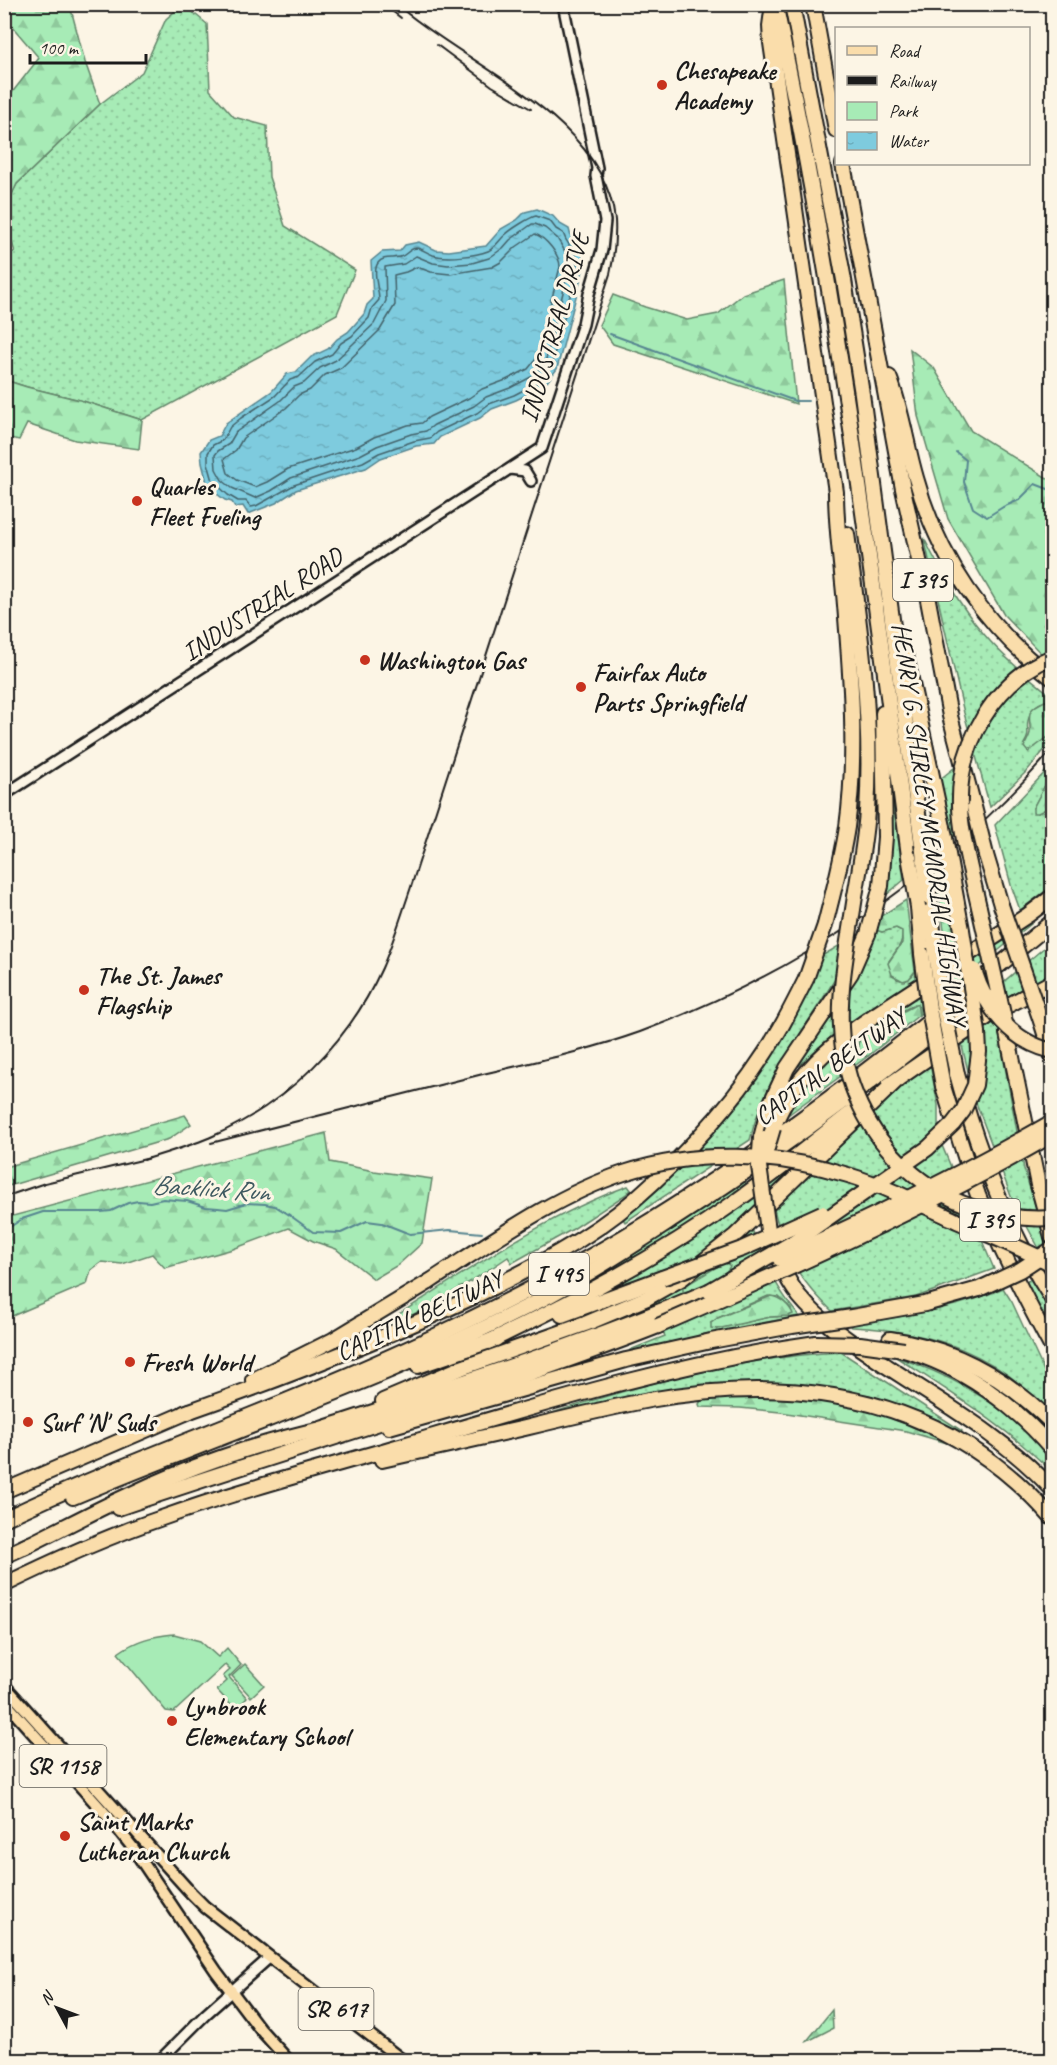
<svg xmlns="http://www.w3.org/2000/svg" width="1057" height="2065" font-family="Caveat,sans-serif">
<style>
.grass{fill:url(#grass-dots);stroke:#628469;stroke-width:1.5;fill-rule:evenodd}
.forest{fill:url(#forest-firs);stroke:#628469;stroke-width:1.5}
.park{fill:#a7ebb6;stroke:#628469;stroke-width:1.5}
.water{fill:url(#water-ripples);stroke:#578590;stroke-width:1.5}
.lines{fill:none;stroke-linecap:round;stroke-linejoin:round}
.shore{stroke:#43626a;stroke-width:1.5}
.stream{stroke:#578590;stroke-width:2}
.tertiary-casing{stroke:#1c1c1c;stroke-width:14}
.primary-casing{stroke:#1c1c1c;stroke-width:15}
.motorway-casing{stroke:#1c1c1c;stroke-width:18}
.tertiary{stroke:#fcf5e5;stroke-width:9}
.primary{stroke:#faddab;stroke-width:10}
.motorway{stroke:#faddab;stroke-width:14}
.rail{stroke:#1c1c1c;stroke-width:2}
.motorway-bridge-casing{stroke:#1c1c1c;stroke-width:18;stroke-linecap:butt}
.motorway-bridge{stroke:#faddab;stroke-width:14}
.poi-dot{fill:#c8321e;stroke:#fcf5e5;stroke-width:2}
.labels{text-anchor:middle;stroke-width:6;stroke-linejoin:round;paint-order:stroke}
.shield{fill:#fcf5e5;stroke:#5f5d58;stroke-width:1.5}
.shield-label{font-size:24px;font-weight:bold;fill:#1c1c1c}
.poi-label{font-size:26px;font-weight:bold;fill:#1c1c1c;stroke:#fcf5e5;text-anchor:start}
.street-label{font-size:26px;fill:#1c1c1c;stroke:#fcf5e5}
.water-label{font-size:27px;font-style:italic;fill:#3e5960;stroke:#fcf5e5}
</style>
<defs>
<pattern id="grass-dots" width="8" height="8" patternUnits="userSpaceOnUse" patternTransform="scale(1.5)"><rect width="8" height="8" fill="#a7ebb6"/><path d="M2 2h.1M6 6h.1" fill="none" stroke="#8fc99c" stroke-width="1.8" stroke-linecap="round"/></pattern>
<pattern id="forest-firs" width="22" height="20" patternUnits="userSpaceOnUse" patternTransform="scale(1.5)"><rect width="22" height="20" fill="#a7ebb6"/><path d="M5 1l3.5 6h-7zM16 11l3.5 6h-7z" fill="#8fc99c"/></pattern>
<pattern id="water-ripples" width="26" height="14" patternUnits="userSpaceOnUse" patternTransform="scale(1.5)"><rect width="26" height="14" fill="#7ecbde"/><path d="M2 4q2-2 4 0t4 0M15 11q2-2 4 0t4 0" fill="none" stroke="#6caebe"/></pattern>
</defs>
<rect width="100%" height="100%" fill="#fcf5e5"/>
<filter id="ink" filterUnits="userSpaceOnUse"><feTurbulence type="fractalNoise" baseFrequency=".0167" numOctaves="2"/><feDisplacementMap in="SourceGraphic" scale="12" xChannelSelector="R" yChannelSelector="G"/><feConvolveMatrix kernelMatrix="1 2 1 2 8 2 1 2 1" color-interpolation-filters="sRGB"/></filter>
<g filter="url(#ink)">
<!-- grass -->
<g class="grass">
<polygon points="182,5 184,5 207,24 210,90 234,117 267,126 269,177 285,226 355,270 337,314 142,420 80,400 27,387 5,380 4,252 15,252 5,221 4,209 17,184 100,104 142,72 166,19"/>
<path d="M924,538c17,34 35,67 59,95 20,24 45,44 69,63v6c-12,-3 -22,7 -24,19 -2,10 3,12 -4,23l23,-6 5,-4v7l-26,31 -36,35 -26,-94z"/>
<polygon points="1052,765 1052,772 1033,808 1038,813 1052,806 1052,886 1020,910 1011,885 995,825"/>
<polygon points="954,768 969,824 952,838 939,780"/>
<polygon points="892,795 904,880 886,895"/>
<polygon points="945,880 959,952 948,959 938,886"/>
<path d="M1029,922l2,2 -112,91v-8l-4,-3 -49,27 -7,9 -2,8 6,8h5l-80,59c7,-13 14,-27 24,-39 33,-39 80,-63 122,-90 32,-20 64,-42 95,-64z"/>
<path d="M896,928l6,3c2,13 -7,20 -13,30l8,18 8,2 7,-5 3,-5 2,8c-42,26 -83,51 -118,87l-2,-2 79,-134 6,2z"/>
<path d="M857,935c-30,74 -88,123 -107,205l-125,82 -3,-5 35,-28 62,-63 43,-57 58,-112z"/>
<polygon points="1052,941 1052,975 1012,994 921,1051"/>
<polygon points="996,1018 1024,1169 1052,1260 1052,1272 1012,1199 975,1100 961,1042"/>
<path d="M930,1064l8,41v31l56,133 -78,28 -84,14c-35,-34 -47,-55 -58,-102l101,-100z"/>
<polygon points="805,1156 809,1160 740,1225 695,1263 663,1270 623,1284 621,1280"/>
<path d="M744,1180l3,5c-78,57 -162,104 -250,145l-2,-4z"/>
<path d="M628,1186l3,4 -6,5 -52,34 -61,34 -4,-6c-41,28 -83,53 -128,74l-2,-4c82,-50 159,-108 250,-141z"/>
<path d="M752,1229c11,32 25,61 47,87l-85,16 -83,21 -1,-3 35,-14 -13,-28 -17,6 -1,-3 32,-16 34,-22zM725,1262l2,9 -18,11 -25,11 -1,-6zM768,1296l11,1 12,12 -3,7 -18,1 -53,12 -6,-6 7,-5z"/>
<polygon points="1032,1278 1052,1311 1052,1332 1024,1283"/>
<path d="M1003,1288l9,14 32,69 8,14v29c-56,-61 -118,-83 -200,-87l-3,-2c52,-9 107,-15 154,-37z"/>
<path d="M841,1352l121,79 -2,3 -37,-19 -54,-20 -49,-7 -53,-3 -237,35c98,-32 208,-63 311,-68z"/>
<path d="M896,1357c53,17 98,42 137,81 6,6 17,13 19,20 2,4 0,10 0,14 -46,-46 -101,-79 -156,-115z"/>
</g>
<!-- forest -->
<g class="forest">
<polygon points="5,4 68,5 72,13 85,62 100,104 17,184 5,209 5,100 11,94 39,58 5,18"/>
<polygon points="784,280 796,404 613,344 599,325 613,295 645,307 687,320 718,314 743,294"/>
<polygon points="910,349 934,368 971,431 1052,481 1052,665 1004,615 948,519 918,416"/>
<polygon points="5,380 27,387 80,400 142,420 139,449 75,440 27,424 19,440 5,437"/>
<path d="M1045,701l7,1v32l-24,18 -4,-5c2,-5 5,-9 6,-14 1,-18 -7,-22 15,-32z"/>
<polygon points="1052,772 1052,806 1038,813 1033,813 1033,808"/>
<polygon points="906,900 915,971 909,979 903,981 892,975 888,963 902,943 902,931 896,928 882,932 876,930 881,916"/>
<polygon points="917,1004 919,1015 868,1056 863,1056 859,1053 858,1044 863,1033"/>
<polygon points="185,1115 191,1124 169,1139 5,1187 5,1167"/>
<polygon points="326,1133 330,1162 374,1171 432,1179 422,1243 398,1265 374,1279 336,1249 313,1241 289,1228 233,1249 165,1268 152,1254 122,1264 102,1262 91,1270 87,1284 5,1319 5,1218"/>
<path d="M725,1262l5,4c-7,14 -32,23 -47,26v-5z"/>
<path d="M771,1296c9,1 19,10 22,18l-5,2 -18,1 -53,12 -6,-1v-5l7,-5z"/>
<path d="M736,1396c43,2 89,2 130,13 28,9 55,21 81,34l-41,-12 -126,-19 -40,-4 -40,-1 -1,-3 3,-5z"/>
<polygon points="832,2010 833,2028 806,2042"/>
</g>
<!-- park -->
<g class="park">
<path d="M174,1634l26,7 18,16 9,-9 14,17 -12,12 18,21 -10,10 -7,-4 -13,-14 10,-9 -4,-5 7,-6 -5,-5 -51,47 -8,-1 -48,-58c18,-13 34,-17 56,-19z"/>
<polygon points="245,1664 264,1685 251,1697 232,1676"/>
</g>
<!-- water -->
<polygon class="water" points="537,209 553,216 560,224 569,229 571,237 583,254 583,270 557,369 547,382 540,388 516,400 492,409 480,418 440,437 434,444 416,446 381,458 366,468 296,490 276,503 248,514 243,506 235,507 232,502 225,500 213,491 207,483 202,463 201,452 209,440 219,436 226,423 272,391 287,374 296,372 311,357 328,349 337,339 348,332 364,314 367,305 373,299 371,261 382,252 400,251 405,245 419,242 436,250 449,251 486,246 501,229 517,220 525,212"/>
<g class="lines">
<!-- shore -->
<g class="shore">
<path d="M536,216l14,5 6,8 7,4c6,18 15,15 14,37l-26,96 -14,17 -23,12 -25,9 -12,9 -40,19 -7,6 -16,3 -35,12 -16,9 -69,23 -38,21 -5,1 -5,-6h-8l-10,-6 -15,-14 -5,-18v-10l5,-8 10,-5 7,-13 11,-9 34,-22 15,-16 9,-3 16,-15 17,-8 9,-11 11,-7 17,-18 3,-10 7,-8c0,-10 -7,-29 -1,-37 5,-7 14,-4 22,-6 6,-1 8,-8 16,-9 5,0 11,5 17,7 13,4 43,1 55,-4 7,-3 11,-11 17,-16 5,-5 25,-18 31,-19z"/>
<polygon points="532,224 535,224 545,228 557,238 569,258 569,269 545,363 533,376 510,388 486,397 474,406 434,425 426,431 411,434 377,446 360,455 291,478 271,491 255,498 232,488 222,480 216,469 215,455 218,451 229,444 236,432 280,401 294,387 304,383 320,368 336,360 374,324 386,301 385,267 404,264 416,256 433,263 448,265 472,263 489,258 503,248 510,240"/>
<path d="M535,234c11,4 25,21 25,33l-24,92 -8,10 -22,11 -24,9 -13,9 -40,19 -7,6 -14,2 -34,12 -18,10 -68,22 -21,13 -12,5 -18,-7 -9,-7 -4,-14 12,-9 7,-12 43,-30 13,-13 11,-5 15,-15 16,-7 39,-38 15,-25 -1,-30 12,-3 11,-5 14,5 19,2 42,-7 9,-5 15,-15z"/>
</g>
<!-- stream -->
<g class="stream">
<polyline points="610,334 795,401 808,401"/>
<polyline points="956,452 966,460 964,482 973,508 987,517 1003,507 1019,500 1035,484 1048,489 1052,489"/>
<polyline points="4,1231 22,1219 43,1212 101,1212 111,1211 128,1203 138,1201 150,1202 163,1199 187,1201 206,1207 218,1208 227,1209 247,1203 265,1204 275,1206 288,1214 313,1232 341,1233 367,1221 382,1223 410,1234 450,1230 482,1233"/>
</g>
<!-- tertiary casing -->
<g class="tertiary-casing">
<g id="tertiary">
<polyline points="510,469 525,471 531,481"/>
<polyline points="4,795 542,448 583,324 589,294 602,250 605,221 596,176 597,168 563,4"/>
<polyline points="160,2060 206,2014 269,1958"/>
</g>
</g>
<!-- primary casing -->
<g class="primary-casing">
<g id="primary">
<polyline points="4,1685 191,1893 205,1907 402,2060"/>
<polyline points="4,1701 109,1818 133,1848 216,1971 260,2029 288,2060"/>
</g>
</g>
<!-- motorway casing -->
<g class="motorway-casing">
<g id="motorway">
<path d="M773,4l-3,22 1,17 65,449c0,38 6,75 9,113 6,73 12,149 2,222 -5,33 -14,66 -22,98"/>
<polyline points="792,4 844,280 862,394 922,844"/>
<polyline points="813,4 836,130"/>
<path d="M776,8c60,280 96,564 133,848"/>
<polyline points="843,164 903,489 928,600 950,716 974,807"/>
<path d="M889,377c13,32 17,67 27,101 22,81 70,149 136,200"/>
<path d="M847,534c13,92 26,184 20,277 -2,29 -7,57 -12,85"/>
<polyline points="906,656 943,827"/>
<polyline points="986,855 1001,905"/>
<polyline points="969,864 979,907"/>
<polyline points="952,876 962,930"/>
<polyline points="881,886 885,837 883,713"/>
<polyline points="929,897 935,947"/>
<polyline points="918,907 922,954"/>
<polyline points="1040,1018 1052,1056"/>
<polyline points="1007,1033 1038,1185 1052,1237"/>
<path d="M957,1074c21,79 51,156 95,225"/>
<polyline points="889,1085 990,1015 1052,982"/>
<path d="M943,1086c11,36 22,73 35,109 21,53 47,103 74,153"/>
<path d="M773,1128c27,-69 81,-99 140,-138 39,-25 77,-50 115,-75l24,-18"/>
<polyline points="761,1138 769,1107 787,1068 851,973 868,934"/>
<path d="M768,1230c8,23 16,47 31,66 24,29 58,50 89,71 58,38 117,71 164,122"/>
<polyline points="562,1315 662,1278"/>
<polyline points="852,1317 925,1304 979,1289"/>
<path d="M890,1339c64,9 117,39 162,84"/>
<path d="M488,1342c86,-41 170,-85 247,-140 41,-29 80,-61 120,-92"/>
<path d="M904,1350c57,16 110,54 148,99"/>
<polyline points="418,1366 496,1339"/>
<polyline points="253,1380 333,1340 429,1282"/>
<polyline points="383,1401 461,1368 585,1324 647,1298 681,1279 735,1236 896,1081"/>
<path d="M184,1413c99,-35 196,-72 291,-117 55,-27 113,-56 159,-96 56,-49 110,-108 147,-173 9,-16 17,-32 25,-48"/>
<polyline points="389,1427 626,1360 711,1341 792,1326"/>
<path d="M382,1460c48,-11 95,-21 143,-32 41,-10 82,-20 124,-28 153,-27 297,-4 403,118"/>
<polyline points="4,1491 190,1411"/>
<path d="M73,1497c159,-67 324,-121 477,-202 45,-24 87,-52 130,-80 104,-67 204,-141 299,-220"/>
<path d="M118,1508c179,-61 363,-113 540,-182"/>
<path d="M4,1519c92,-44 187,-79 282,-118 79,-32 157,-67 233,-106 194,-99 366,-235 533,-373"/>
<path d="M24,1547c35,-17 68,-35 103,-51 58,-28 131,-53 194,-67 131,-43 262,-84 388,-138"/>
<polyline points="4,1556 30,1544"/>
<path d="M4,1585c51,-25 102,-48 155,-66 81,-29 165,-51 248,-75 135,-40 269,-81 409,-101"/>
</g>
</g>
<!-- tertiary -->
<use href="#tertiary" class="tertiary"/>
<!-- primary -->
<use href="#primary" class="primary"/>
<!-- motorway -->
<use href="#motorway" class="motorway"/>
<!-- rail -->
<g class="rail">
<polyline points="383,4 401,18"/>
<polyline points="437,45 492,86 531,109"/>
<path d="M211,1143c89,-23 179,-45 268,-68 54,-13 108,-24 161,-43 158,-59 301,-155 412,-282"/>
<path d="M144,1160c23,-8 47,-14 69,-24 74,-33 136,-94 169,-168 11,-25 19,-52 28,-78l200,-616c4,-17 6,-36 5,-54 -11,-103 -150,-155 -219,-216"/>
<polyline points="4,1197 45,1183 150,1158"/>
</g>
<!-- motorway-bridge casing -->
<g class="motorway-bridge-casing">
<g id="motorway-bridge">
<polyline points="974,807 986,855"/>
<polyline points="943,827 952,876"/>
<polyline points="922,844 929,897"/>
<polyline points="909,856 918,907"/>
<path d="M969,864c-4,-19 -9,-39 -9,-59 -2,-61 35,-125 92,-148"/>
<path d="M855,896c-6,43 -16,88 -14,131 5,114 99,198 211,191"/>
<polyline points="1001,905 1040,1018"/>
<polyline points="979,907 1005,1023"/>
<polyline points="868,934 881,886"/>
<polyline points="935,947 944,1011 957,1074"/>
<polyline points="922,954 929,1009 943,1086"/>
<path d="M974,970c12,39 37,71 78,81"/>
<polyline points="806,979 825,925"/>
<polyline points="761,1138 759,1166 768,1230"/>
<polyline points="765,1155 773,1128"/>
<path d="M780,1259c93,-42 184,-86 272,-137"/>
<polyline points="662,1278 742,1249 822,1213"/>
<path d="M429,1282c62,-40 125,-86 195,-109 73,-24 151,-20 224,2 37,11 73,29 109,46 32,14 64,27 95,43"/>
<polyline points="979,1289 1020,1270 1052,1249"/>
<polyline points="709,1291 792,1243 928,1148 953,1124 963,1111 975,1085 979,1052 978,1032 962,930"/>
<path d="M658,1326c134,-58 268,-118 394,-191"/>
<polyline points="792,1326 852,1317"/>
<polyline points="816,1343 860,1344 904,1350"/>
</g>
</g>
<!-- motorway-bridge -->
<use href="#motorway-bridge" class="motorway-bridge"/>
</g>
</g>
<!-- markers -->
<g class="poi-dot">
<circle cx="662" cy="85" r="6"/>
<circle cx="137" cy="501" r="6"/>
<circle cx="365" cy="660" r="6"/>
<circle cx="581" cy="687" r="6"/>
<circle cx="84" cy="990" r="6"/>
<circle cx="130" cy="1362" r="6"/>
<circle cx="28" cy="1422" r="6"/>
<circle cx="172" cy="1721" r="6"/>
<circle cx="65" cy="1836" r="6"/>
</g>
<g class="labels">
<!-- shield labels -->
<g class="shield">
<rect x="893" y="559" width="60" height="42" rx="4.5"/>
<rect x="960" y="1199" width="60" height="42" rx="4.5"/>
<rect x="529" y="1253" width="60" height="42" rx="4.5"/>
<rect x="19.5" y="1745" width="87" height="42" rx="4.5"/>
<rect x="298.5" y="1988" width="75" height="42" rx="4.5"/>
</g>
<g class="shield-label">
<text x="923" y="588">I 395</text>
<text x="990" y="1228">I 395</text>
<text x="559" y="1282">I 495</text>
<text x="63" y="1774">SR 1158</text>
<text x="336" y="2017">SR 617</text>
</g>
<!-- poi labels -->
<g class="poi-label">
<text x="674" y="79">Chesapeake<tspan x="674" dy="30">Academy</tspan></text>
<text x="149" y="495">Quarles<tspan x="149" dy="30">Fleet Fueling</tspan></text>
<text x="377" y="669">Washington Gas</text>
<text x="593" y="681">Fairfax Auto<tspan x="593" dy="30">Parts Springfield</tspan></text>
<text x="96" y="984">The St. James<tspan x="96" dy="30">Flagship</tspan></text>
<text x="142" y="1371">Fresh World</text>
<text x="40" y="1431">Surf 'N' Suds</text>
<text x="184" y="1715">Lynbrook<tspan x="184" dy="30">Elementary School</tspan></text>
<text x="77" y="1830">Saint Marks<tspan x="77" dy="30">Lutheran Church</tspan></text>
</g>
<!-- street labels -->
<g class="street-label">
<text transform="translate(554 327) rotate(-74)" y="9">INDUSTRIAL DRIVE</text>
<text transform="translate(262 604) rotate(-33)" y="9">INDUSTRIAL ROAD</text>
<text transform="translate(930 824) rotate(82)" y="9">HENRY G. SHIRLEY MEMORIAL HIGHWAY</text>
<text transform="translate(830 1066) rotate(-36)" y="9">CAPITAL BELTWAY</text>
<text transform="translate(419 1315) rotate(-25)" y="9">CAPITAL BELTWAY</text>
</g>
<!-- water labels -->
<g class="water-label">
<text transform="translate(211 1188) rotate(4)" y="9">Backlick Run</text>
</g>
</g>
<!-- margin -->
<rect width="1057" height="2065" fill="none" stroke="#fcf5e5" stroke-width="24"/>
<rect x="12" y="12" width="1033" height="2041" fill="none" stroke="#1c1c1c" stroke-width="2" filter="url(#ink)"/>
<!-- legend -->
<rect x="835" y="27" width="195" height="138" fill="#fcf5e5" stroke="#a29e95" stroke-width="1.5"/>
<rect x="847" y="46" width="30" height="9" fill="#faddab" stroke="#a29e95" stroke-width="1.5"/>
<text x="889" y="57" font-size="18" fill="#1c1c1c">Road</text>
<rect x="847" y="76" width="30" height="9" fill="#1c1c1c" stroke="#a29e95" stroke-width="1.5"/>
<text x="889" y="87" font-size="18" fill="#1c1c1c">Railway</text>
<rect x="847" y="102" width="30" height="18" fill="#a7ebb6" stroke="#a29e95" stroke-width="1.5"/>
<text x="889" y="117" font-size="18" fill="#1c1c1c">Park</text>
<rect x="847" y="132" width="30" height="18" fill="url(#water-ripples)" stroke="#a29e95" stroke-width="1.5"/>
<text x="889" y="147" font-size="18" fill="#1c1c1c">Water</text>
<!-- north arrow -->
<g transform="translate(57 2008) rotate(311)" stroke="#fcf5e5" stroke-width="4.5" paint-order="stroke">
<path d="M0-4.5L10 22L0 15L-10 22Z" fill="#1c1c1c"/>
<text y="-9" font-size="16" font-weight="bold" text-anchor="middle" fill="#1c1c1c">N</text>
</g>
<!-- scale -->
<path d="M30 54v9h116v-9" fill="none" stroke="#1c1c1c" stroke-width="3"/>
<text x="39" y="54" font-size="18" fill="#1c1c1c" stroke="#fcf5e5" stroke-width="4.5" paint-order="stroke">100 m</text>
</svg>
